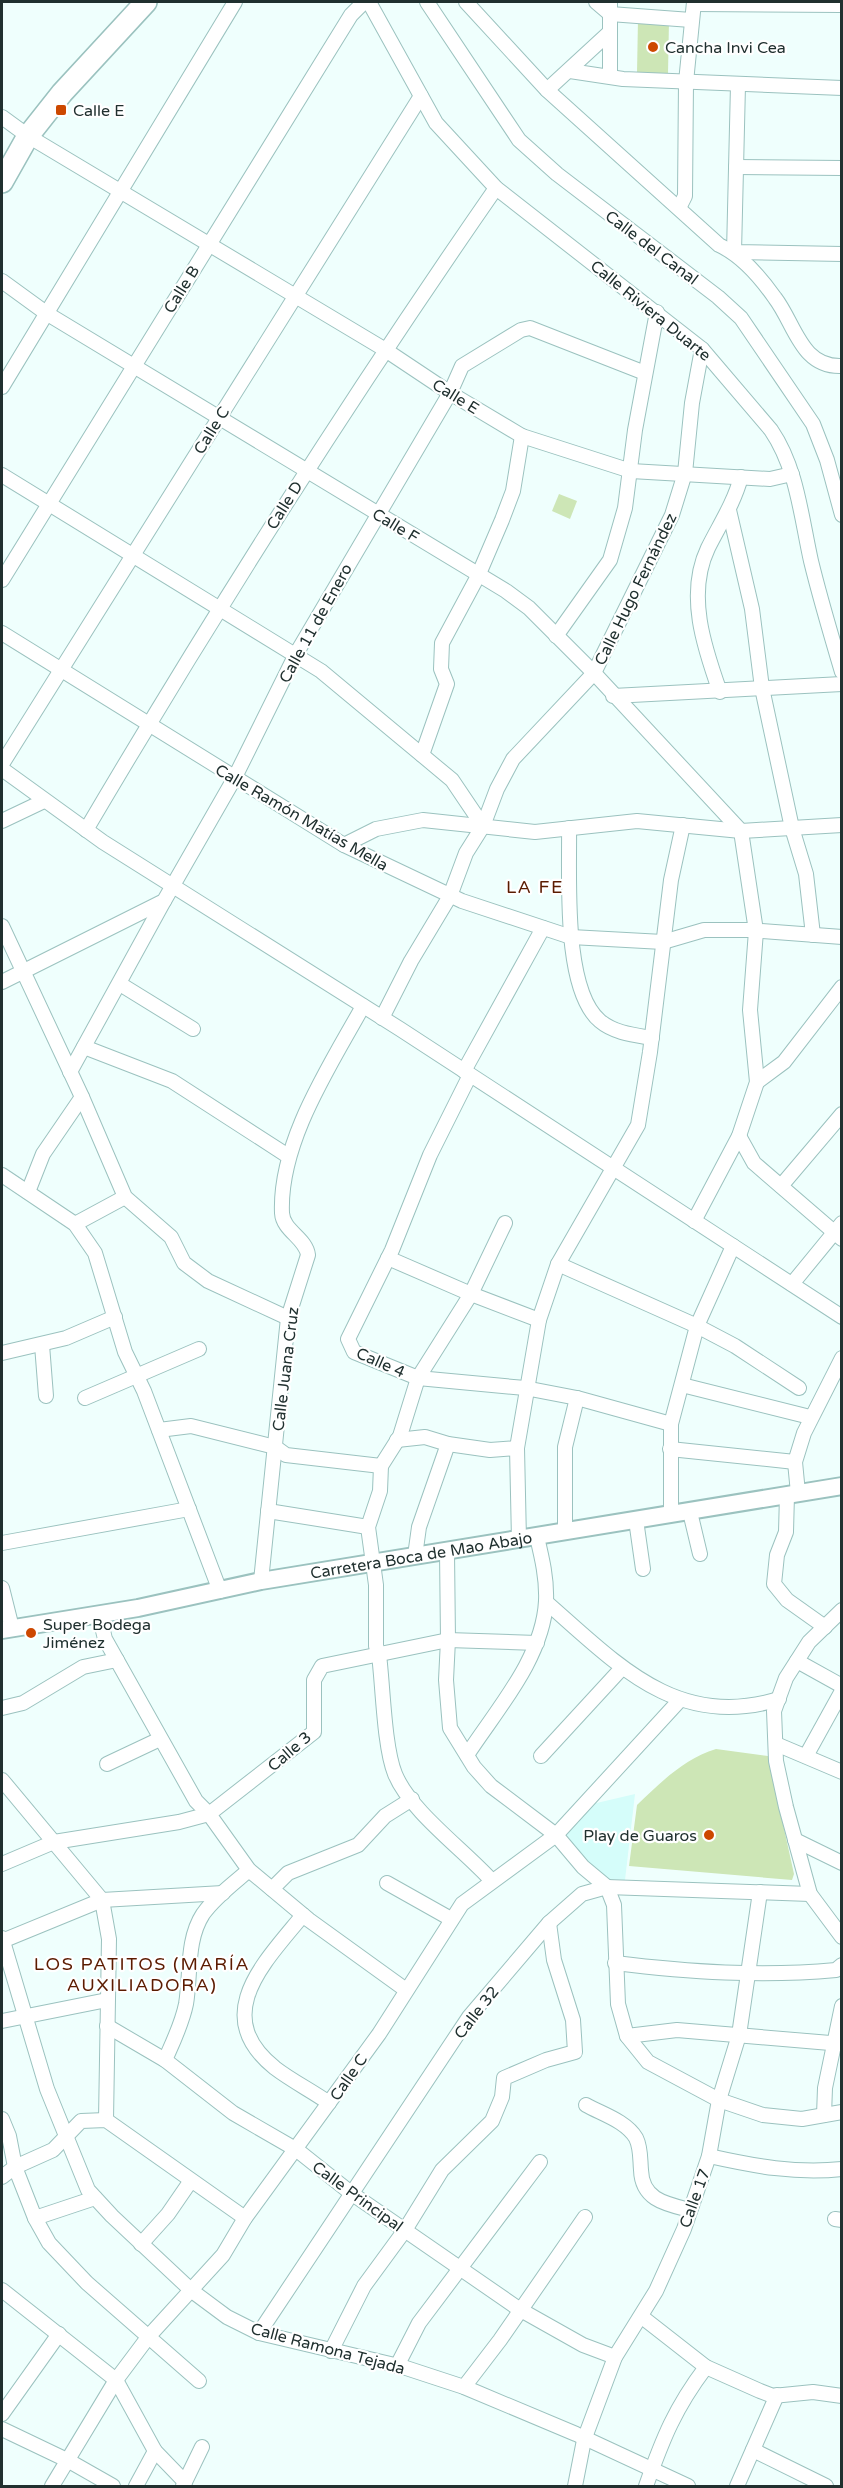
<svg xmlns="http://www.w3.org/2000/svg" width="843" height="2488" font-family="'Varela Round',sans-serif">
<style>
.built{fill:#d5fdfa}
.green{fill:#cde6b6}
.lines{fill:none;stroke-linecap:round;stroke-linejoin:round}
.minor-casing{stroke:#9bc2bf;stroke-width:16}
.tertiary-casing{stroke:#9bc2bf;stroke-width:20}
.primary-casing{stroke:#9bc2bf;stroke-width:24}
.minor{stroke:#fff;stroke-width:14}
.tertiary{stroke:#fff;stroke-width:16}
.primary{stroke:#fff;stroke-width:21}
.poi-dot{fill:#cd4800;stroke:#fff;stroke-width:2}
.labels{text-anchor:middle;stroke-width:4.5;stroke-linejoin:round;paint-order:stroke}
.poi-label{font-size:16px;fill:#20302f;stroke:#fff;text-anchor:start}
.street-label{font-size:16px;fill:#20302f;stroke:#fff}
.neighbourhood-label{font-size:18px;letter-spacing:1.5px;fill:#5b1b00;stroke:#fff}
</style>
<rect width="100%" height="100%" fill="#effffd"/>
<!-- built -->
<polygon class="built" points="635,1794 625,1880 601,1879 581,1857 565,1832 588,1805"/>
<!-- green -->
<g class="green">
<polygon points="638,19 669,20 668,74 637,73"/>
<polygon points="559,494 577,501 570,519 552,511"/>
<path d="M716,1749l52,7 26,118 -2,6 -163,-14 8,-61c24,-23 47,-46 79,-56z"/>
</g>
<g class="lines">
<!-- minor casing -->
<g class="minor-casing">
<g id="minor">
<path d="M369,2l67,121 60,65 206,161 69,81c26,38 30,86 40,131 9,37 20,74 31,111"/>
<polyline points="427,2 519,140 557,174 718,297 741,318 813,424 827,460 842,515"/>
<path d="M466,2l81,88 172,155c22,10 42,33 56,53 20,26 26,70 67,68"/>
<polyline points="596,2 610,14 691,20"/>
<polyline points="694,4 842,5"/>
<polyline points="570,71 623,79 842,88"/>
<polyline points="610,75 610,2"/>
<polyline points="738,85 734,252 842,254"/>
<polyline points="547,90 610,32"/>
<polyline points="2,117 28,136 384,349 450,393 522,436 631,471 770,479 792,474"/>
<polyline points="736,167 842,168"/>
<polyline points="679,208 685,196 686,82 694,2"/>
<polyline points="2,281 46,313 506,591 529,608 594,673 741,831 756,931 750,1010 757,1082 739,1136 694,1221"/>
<polyline points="2,387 235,2"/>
<polyline points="2,475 321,671 452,780 483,826"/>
<polyline points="729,510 752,609 762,688 792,828 806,874 813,935"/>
<polyline points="2,580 351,15 364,2"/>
<polyline points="2,633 344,845 462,901 571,937 663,942 704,930 748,930 842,937"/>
<polyline points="556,636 610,560 625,508 635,430 657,312"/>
<path d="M720,692c-16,-45 -34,-98 -12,-144 12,-24 26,-45 33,-71"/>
<polyline points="613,696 842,684"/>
<polyline points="422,755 447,684 441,669 442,643 478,576 502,520 513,491 522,436"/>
<polyline points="2,764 421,96"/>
<polyline points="2,769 103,842 400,1029 842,1317"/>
<polyline points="2,821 44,801"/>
<path d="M569,828c1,46 -7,161 31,193 14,12 34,14 52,17"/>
<path d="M86,830c129,-219 265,-433 410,-642"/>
<polyline points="344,845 376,829 423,820 535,832 637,821 741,831 842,825"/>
<polyline points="2,926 82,1097 125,1197 171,1237 184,1263 208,1281 288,1318"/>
<polyline points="2,982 164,901 234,779 296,654 450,393 462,366 521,330 530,328 645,373"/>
<polyline points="120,984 193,1029"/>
<polyline points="382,1018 411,961 450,896 466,853 483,826 497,789 513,759 594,673 672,515 685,473 692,403 702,349"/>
<polyline points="84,1047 172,1081 288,1156"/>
<polyline points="464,1071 543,928"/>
<polyline points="70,1072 164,901"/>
<polyline points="470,1075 430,1155 392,1250 348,1339 354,1352 418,1378 525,1388 577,1398 671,1424"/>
<polyline points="757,1082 784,1062 842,987"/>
<polyline points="739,1136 754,1163 842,1239"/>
<polyline points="2,1175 75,1224 95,1253 125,1352 144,1391 220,1591"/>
<polyline points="781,1186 842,1114"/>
<polyline points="28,1192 43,1154 82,1097"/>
<polyline points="75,1224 125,1197"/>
<polyline points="388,1258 471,1294 539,1320"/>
<polyline points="558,1264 697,1326 735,1346 799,1388"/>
<polyline points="792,1284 842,1223"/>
<polyline points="42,1345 46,1396"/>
<polyline points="2,1353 66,1338 115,1317"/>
<polyline points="682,1385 810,1417"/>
<polyline points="85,1398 199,1349"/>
<polyline points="159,1430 191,1426 275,1447 286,1455 381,1466"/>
<polyline points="397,1440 425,1437 448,1444 490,1450 517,1448"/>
<polyline points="670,1449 795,1462"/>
<polyline points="798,1493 795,1462 804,1433 842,1358"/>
<polyline points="787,1495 786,1532 777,1555 774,1584 787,1600 825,1627"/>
<polyline points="268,1511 368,1527"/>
<polyline points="690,1512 700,1554"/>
<polyline points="671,1514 671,1424 697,1326 733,1246"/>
<polyline points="636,1520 643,1569"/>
<polyline points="565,1532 565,1447 577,1398"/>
<polyline points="519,1540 517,1448 539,1320 558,1264 638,1125 650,1052 671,880 683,825"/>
<polyline points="2,1543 189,1509"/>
<polyline points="447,1552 448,1640 446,1680 450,1728 474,1767 491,1786 556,1835 583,1867 607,1887 614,1905 618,2004 627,2036 648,2062 719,2100 763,2115 802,2119 842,2112"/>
<polyline points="415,1556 419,1527 448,1444"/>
<path d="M261,1581l27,-263 20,-63c-2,-17 -25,-24 -26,-42 -3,-71 48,-147 81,-207"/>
<polyline points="2,1588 12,1628"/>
<path d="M546,1602c70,61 131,129 233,97"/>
<polyline points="842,1610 809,1642 786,1678 774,1711 776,1761 786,1807 810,1894 842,1937"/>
<polyline points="99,1614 105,1639 196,1801 209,1814 249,1870 309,1920 406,1990"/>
<polyline points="797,1661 842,1686"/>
<polyline points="2,1708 23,1703 83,1667 117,1660"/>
<polyline points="776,1744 842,1772"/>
<path d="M467,1755c30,-46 76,-97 79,-154 1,-22 -4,-43 -9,-64"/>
<polyline points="541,1756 622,1668"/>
<polyline points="806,1756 842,1691"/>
<polyline points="107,1764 160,1739"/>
<polyline points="2,1780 102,1900 109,1939 106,2120"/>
<polyline points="795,1840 842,1863"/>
<polyline points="2,1864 54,1842 179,1822 209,1814 314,1732 314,1680 322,1666 448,1640 537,1643"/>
<path d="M491,1880c-27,-30 -81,-69 -96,-106 -11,-27 -12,-88 -16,-119l-3,-9v-61l-8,-58 12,-36 1,-25 19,-30 18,-58 53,-84 34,-71"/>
<polyline points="387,1883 451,1919"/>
<polyline points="272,1889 288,1873 358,1845 385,1816 412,1799"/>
<path d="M303,1915c-38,47 -94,100 -28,153 17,13 37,23 54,35"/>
<polyline points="2,1938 47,2089 88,2190 112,2216 192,2291 227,2317 259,2333 403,2367 464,2387 576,2434 688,2486"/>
<polyline points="2,1941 102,1900 223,1893"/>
<path d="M615,1963c74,9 146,14 221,7l6,-5"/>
<polyline points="2,2021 107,2000"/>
<polyline points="107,2026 165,2060 233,2113 297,2150 351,2193 519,2309 583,2345 615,2357"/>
<polyline points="627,2036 677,2030 842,2044"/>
<path d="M165,2060c8,-18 17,-36 21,-56 5,-29 0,-64 17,-90 12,-17 31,-31 46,-44"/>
<path d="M586,2105c16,9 40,16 50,33 5,10 4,21 5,32 1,30 25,34 49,40"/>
<polyline points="824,2115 825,2088 842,2006"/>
<polyline points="2,2119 9,2136 15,2167 35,2218 49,2243 87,2283 199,2381"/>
<path d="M709,2156c45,10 87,18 133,13"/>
<polyline points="2,2177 15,2167 53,2150 81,2121 106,2120 245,2218"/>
<polyline points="35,2218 95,2198"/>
<polyline points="835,2219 842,2220"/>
<polyline points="141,2244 168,2214 190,2182"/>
<polyline points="2,2290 116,2380 155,2451 185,2482"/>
<polyline points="642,2317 706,2367 760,2391 773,2396 813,2392 842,2396"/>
<polyline points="259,2333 469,2017 549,1923 582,1894 607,1887 810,1894"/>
<polyline points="331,2351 364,2286 405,2230 442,2170 492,2121 502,2097 504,2078 546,2060 575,2052 573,2020 554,1960 549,1923"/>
<polyline points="397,2366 419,2323 540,2162"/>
<polyline points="464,2387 500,2340 585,2217"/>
<polyline points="2,2414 59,2334"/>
<polyline points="2,2429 69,2461 113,2486"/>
<polyline points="753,2450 826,2486"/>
<polyline points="52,2486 116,2380 149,2336 223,2255 245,2218 379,2034 462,1904 556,1835 679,1701"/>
<polyline points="136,2486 155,2451"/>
<polyline points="183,2486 202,2447"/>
<polyline points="575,2486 584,2440 615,2357 656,2291 684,2229 709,2156 719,2100 739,2035 760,1892"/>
<path d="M646,2486c17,-48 29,-78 60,-119"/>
<polyline points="737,2486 777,2395"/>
</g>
</g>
<!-- tertiary casing -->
<g class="tertiary-casing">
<g id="tertiary">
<path id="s1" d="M2,1630l136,-22 123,-27 581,-95"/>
</g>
</g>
<!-- primary casing -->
<g class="primary-casing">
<polyline id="primary" points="2,182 28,136 62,93 146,2"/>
</g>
<!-- minor -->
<use href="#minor" class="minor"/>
<!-- tertiary -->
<use href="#tertiary" class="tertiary"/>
<!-- primary -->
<use href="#primary" class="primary"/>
</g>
<!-- markers -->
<g class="poi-dot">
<circle cx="653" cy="47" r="6"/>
<rect x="55" y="104" width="12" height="12" rx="3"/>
<circle cx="31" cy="1633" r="6"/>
<circle cx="709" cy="1835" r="6"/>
</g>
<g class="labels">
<!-- poi labels -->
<g class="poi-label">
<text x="665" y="53">Cancha Invi Cea</text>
<text x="73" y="116">Calle E</text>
<text x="43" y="1630">Super Bodega<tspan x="43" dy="18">Jiménez</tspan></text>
<text x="697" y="1841" text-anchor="end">Play de Guaros</text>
</g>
<!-- street labels -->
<g class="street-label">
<text transform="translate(652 247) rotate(37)" y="6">Calle del Canal</text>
<text transform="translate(181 289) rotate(-58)" y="6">Calle B</text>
<text transform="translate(651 310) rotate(39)" y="6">Calle Riviera Duarte</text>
<text transform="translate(456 396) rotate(32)" y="6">Calle E</text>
<text transform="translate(211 430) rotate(-58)" y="6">Calle C</text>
<text transform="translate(284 505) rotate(-58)" y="6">Calle D</text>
<text transform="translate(396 525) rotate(31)" y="6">Calle F</text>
<text transform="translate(635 589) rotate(-64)" y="6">Calle Hugo Fernández</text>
<text transform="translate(315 623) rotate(-61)" y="6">Calle 11 de Enero</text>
<text transform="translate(302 817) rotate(30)" y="6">Calle Ramón Matías Mella</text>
<text transform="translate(381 1362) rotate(24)" y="6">Calle 4</text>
<text transform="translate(285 1369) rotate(-83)" y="6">Calle Juana Cruz</text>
<text dy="6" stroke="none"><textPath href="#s1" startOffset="426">Carretera Boca de Mao Abajo</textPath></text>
<text transform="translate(289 1751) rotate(-41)" y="6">Calle 3</text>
<text transform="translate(476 2012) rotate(-52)" y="6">Calle 32</text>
<text transform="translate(348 2077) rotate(-55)" y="6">Calle C</text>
<text transform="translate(358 2196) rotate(36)" y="6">Calle Principal</text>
<text transform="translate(694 2198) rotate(-70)" y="6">Calle 17</text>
<text transform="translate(328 2348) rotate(15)" y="6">Calle Ramona Tejada</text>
</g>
<!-- neighbourhood labels -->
<g class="neighbourhood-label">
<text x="535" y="893">LA FE</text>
<text x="142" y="1970">LOS PATITOS (MARÍA<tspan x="142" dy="21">AUXILIADORA)</tspan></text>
</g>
</g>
<!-- border -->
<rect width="843" height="2488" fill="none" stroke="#20302f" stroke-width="6"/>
</svg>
